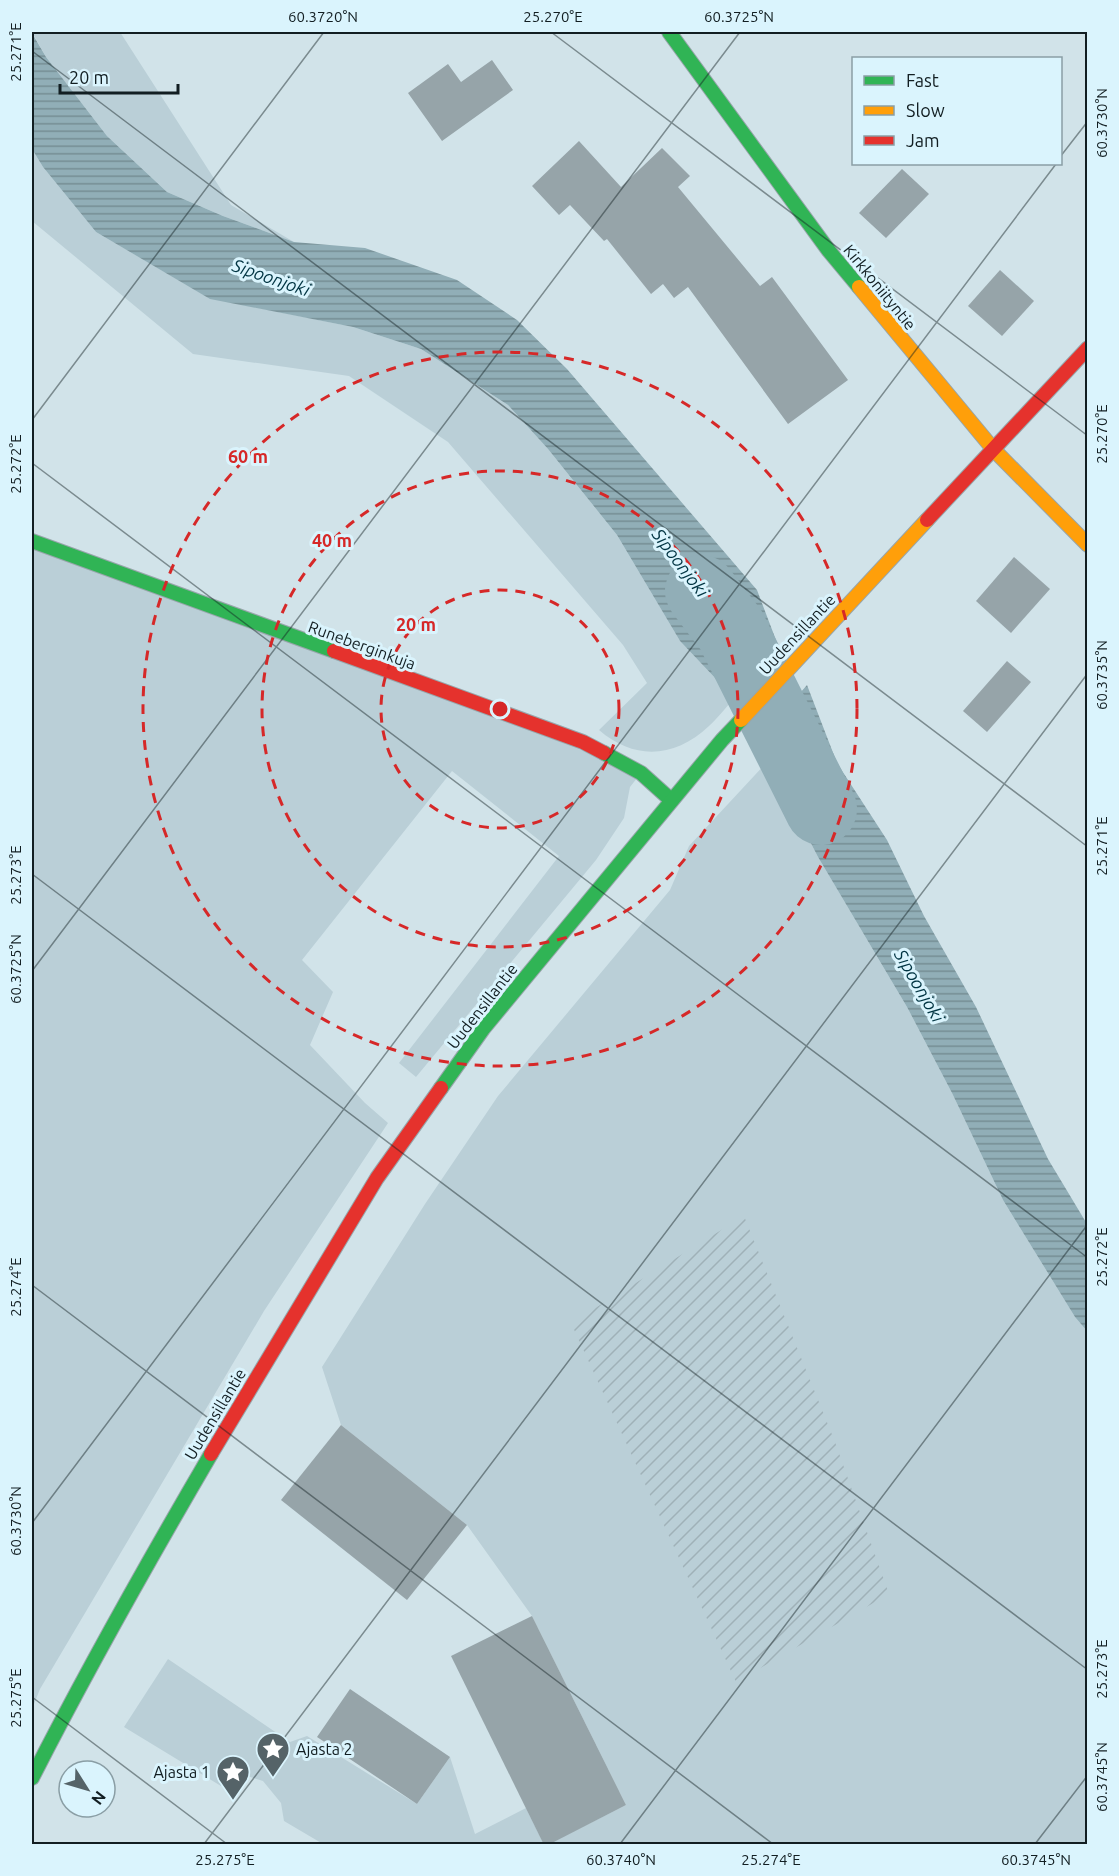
<svg xmlns="http://www.w3.org/2000/svg" width="1119" height="1876" font-family="Ubuntu,sans-serif">
<style>
.green{fill:#bacfd7}
.garden{fill:url(#garden-furrows)}
.water{fill:url(#water-rules)}
.pier{fill:#d1e3e9}
.lines{fill:none;stroke-linecap:round;stroke-linejoin:round}
.river{stroke:#91aeb7;stroke-width:72}
.building{fill:#96a4a9}
.fast-casing{stroke:#97a5aa;stroke-width:16}
.slow-casing{stroke:#97a5aa;stroke-width:16}
.jam-casing{stroke:#97a5aa;stroke-width:16}
.fast{stroke:#30b455;stroke-width:14}
.slow{stroke:#ff9f0a;stroke-width:14}
.jam{stroke:#e5322d;stroke-width:14}
.ticks{fill:none;stroke:#121e22;stroke-width:1.5;stroke-opacity:0.45}
.ring{fill:none;stroke:#d62828;stroke-width:3;stroke-dasharray:10 8}
.labels{text-anchor:middle;stroke-width:6;stroke-linejoin:round;paint-order:stroke}
.street-label{font-size:16px;fill:#121e22;stroke:#daf4fd}
.poi-label{font-size:16px;fill:#121e22;stroke:#daf4fd;text-anchor:start}
.water-label{font-size:18px;font-style:italic;fill:#003442;stroke:#daf4fd}
.centre{fill:#d62828;stroke:#daf4fd;stroke-width:3}
.ring-label{font-size:18px;text-anchor:middle;font-weight:bold;fill:#d62828;stroke:#daf4fd;stroke-width:6;stroke-linejoin:round;paint-order:stroke}
.neatline{fill:none;stroke:#121e22;stroke-width:2}
.ticks-label{font-size:15px;text-anchor:middle;fill:#121e22}
</style>
<defs>
<pattern id="garden-furrows" width="10" height="10" patternUnits="userSpaceOnUse" patternTransform="scale(1.5)"><rect width="10" height="10" fill="#bacfd7"/><path d="M-1 1l2-2M0 10L10 0M9 11l2-2" fill="none" stroke="#9fb1b8"/></pattern>
<pattern id="water-rules" width="6" height="5" patternUnits="userSpaceOnUse" patternTransform="scale(1.5)"><rect width="6" height="5" fill="#91aeb7"/><path d="M0 2.5h6" fill="none" stroke="#758d94"/></pattern>
</defs>
<rect width="100%" height="100%" fill="#d1e3e9"/>
<!-- green -->
<g class="green">
<polygon points="32,32 120,32 231,205 294,242 223,216 167,192 107,136 46,57"/>
<path d="M32,149l11,18 53,65 113,66 144,29 68,22 87,56 40,44 69,86 63,106 36,38 27,8c-11,13 -22,28 -34,39 -34,32 -74,35 -110,4l48,-47 -24,-38 -175,-203 -99,-66 -156,-22 -161,-133z"/>
<polygon points="32,540 641,773 630,787 624,818 596,860 416,1077 399,1063 559,856 452,771 302,960 333,992 310,1045 365,1103 388,1123 264,1311 40,1689 32,1709"/>
<polygon points="768,761 818,857 907,1007 952,1093 1003,1200 1075,1317 1087,1331 1087,1844 548,1844 626,1805 532,1616 467,1525 341,1425 322,1367 425,1204 498,1096 670,890 689,846"/>
<polygon points="168,1659 290,1742 307,1736 417,1804 450,1757 475,1834 526,1808 544,1844 323,1844 284,1821 281,1803 263,1781 240,1774 227,1780 221,1786 124,1727"/>
</g>
<!-- garden -->
<polygon class="garden" points="744,1216 835,1442 889,1594 736,1682 571,1323"/>
<!-- water -->
<g class="water">
<polygon points="32,33 46,57 107,136 167,192 223,216 294,242 365,248 457,280 517,320 567,369 757,590 779,648 743,687 716,679 680,641 617,535 548,449 508,405 421,349 353,327 210,299 96,232 43,167 32,149"/>
<polygon points="807,685 837,763 887,840 924,916 976,1007 1048,1159 1087,1224 1087,1331 1075,1317 1003,1200 952,1093 907,1007 818,857 758,741"/>
</g>
<!-- pier -->
<g class="pier">
<polygon points="781,645 781,650 745,690 741,690"/>
<polygon points="806,682 808,683 756,744 756,740"/>
</g>
<g class="lines">
<!-- river -->
<polyline class="river" points="701,591 731,630 821,809"/>
</g>
<!-- building -->
<g class="building">
<polygon points="492,60 513,90 442,141 408,93 448,64 461,82"/>
<polygon points="579,141 621,187 662,148 690,176 678,187 760,286 772,277 848,380 788,424 688,287 674,298 663,284 651,294 607,239 604,241 570,205 559,215 532,186"/>
<polygon points="902,169 929,194 886,238 859,213"/>
<polygon points="1000,270 1034,301 1002,336 968,306"/>
<polygon points="1014,557 1050,589 1011,633 976,601"/>
<polygon points="1007,661 1031,682 987,732 963,711"/>
<polygon points="341,1425 467,1525 407,1600 281,1500"/>
<polygon points="532,1616 626,1805 548,1845 544,1845 451,1656"/>
<polygon points="350,1689 450,1757 417,1804 317,1737"/>
</g>
<g class="lines">
<!-- fast casing -->
<g class="fast-casing">
<g id="fast">
<polyline points="669,32 829,251 859,287"/>
<polyline points="32,541 334,651"/>
<polyline points="604,753 641,773 671,800"/>
<polyline points="441,1088 483,1029 722,740 741,720"/>
<path d="M32,1778c56,-110 117,-218 179,-324"/>
</g>
</g>
<!-- slow casing -->
<g class="slow-casing">
<g id="slow">
<polyline points="859,287 994,450 1088,545"/>
<polyline points="741,720 927,520"/>
</g>
</g>
<!-- jam casing -->
<g class="jam-casing">
<g id="jam">
<polyline points="927,520 1088,348"/>
<polyline points="334,651 583,742 604,753"/>
<polyline points="211,1454 377,1178 441,1088"/>
</g>
</g>
<!-- fast -->
<use href="#fast" class="fast"/>
<!-- slow -->
<use href="#slow" class="slow"/>
<!-- jam -->
<use href="#jam" class="jam"/>
</g>
<!-- ticks -->
<path class="ticks" d="M551,32l537,404M32,51l1056,796M1060,157l28,-36M32,420l292,-388M32,463l1056,795M32,874l1056,796M32,971l708,-939M32,1285l741,559M32,1523l1024,-1359M32,1697l195,147M204,1844l884,-1171M620,1844l468,-620M1035,1844l53,-69"/>
<!-- distance rings -->
<g class="ring">
<circle cx="500" cy="709" r="119"/>
<circle cx="500" cy="709" r="238"/>
<circle cx="500" cy="709" r="357"/>
</g>
<!-- icons -->
<defs>
<g id="sight-pin" transform="scale(1.725)"><path d="M0 17L-7.5 6A9.5 9.5 0 1 1 7.5 6Z" fill="#556368" stroke="#daf4fd"/><path d="M0-6L1.8-2.2L6-1.7L2.9 1.2L3.7 5.4L0 3.3L-3.7 5.4L-2.9 1.2L-6-1.7L-1.8-2.2Z" fill="#fff"/></g>
</defs>
<g fill-rule="evenodd">
<use href="#sight-pin" x="273" y="1749"/>
<use href="#sight-pin" x="233" y="1772"/>
</g>
<g class="labels">
<!-- street labels -->
<g class="street-label">
<text transform="translate(880 287) rotate(51)" y="6">Kirkkoniityntie</text>
<text transform="translate(797 634) rotate(-47)" y="6">Uudensillantie</text>
<text transform="translate(362 645) rotate(20)" y="6">Runeberginkuja</text>
<text transform="translate(482 1006) rotate(-52)" y="6">Uudensillantie</text>
<text transform="translate(215 1414) rotate(-59)" y="6">Uudensillantie</text>
</g>
<!-- poi labels -->
<g class="poi-label">
<text x="296" y="1755">Ajasta 2</text>
<text x="210" y="1778" text-anchor="end">Ajasta 1</text>
</g>
<!-- water labels -->
<g class="water-label">
<text transform="translate(271 278) rotate(19)" y="6">Sipoonjoki</text>
<text transform="translate(680 563) rotate(53)" y="6">Sipoonjoki</text>
<text transform="translate(919 986) rotate(60)" y="6">Sipoonjoki</text>
</g>
</g>
<circle cx="500" cy="709" r="9" class="centre"/>
<g class="ring-label">
<text x="248" y="463">60 m</text>
<text x="332" y="547">40 m</text>
<text x="416" y="631">20 m</text>
</g>
<!-- border -->
<rect width="1119" height="1876" fill="none" stroke="#daf4fd" stroke-width="66"/>
<!-- legend -->
<rect x="852" y="57" width="210" height="108" fill="#daf4fd" stroke="#8a9ea5" stroke-width="1.5"/>
<rect x="864" y="76" width="30" height="9" fill="#30b455" stroke="#8a9ea5" stroke-width="1.5"/>
<text x="906" y="87" font-size="18" fill="#121e22">Fast</text>
<rect x="864" y="106" width="30" height="9" fill="#ff9f0a" stroke="#8a9ea5" stroke-width="1.5"/>
<text x="906" y="117" font-size="18" fill="#121e22">Slow</text>
<rect x="864" y="136" width="30" height="9" fill="#e5322d" stroke="#8a9ea5" stroke-width="1.5"/>
<text x="906" y="147" font-size="18" fill="#121e22">Jam</text>
<!-- north arrow -->
<g transform="translate(87 1789) rotate(127)"><circle r="28" fill="#daf4fd" stroke="#8a9ea5" stroke-width="1.5"/>
<path d="M0-4.5L10 22L0 15L-10 22Z" fill="#556368"/>
<text y="-9" font-size="16" font-weight="bold" text-anchor="middle" fill="#121e22">N</text>
</g>
<!-- scale -->
<path d="M60 84v9h118v-9" fill="none" stroke="#121e22" stroke-width="3"/>
<text x="69" y="84" font-size="18" fill="#121e22" stroke="#daf4fd" stroke-width="4.5" paint-order="stroke">20 m</text>
<rect x="33" y="33" width="1053" height="1810" class="neatline"/>
<g class="ticks-label">
<text x="323" y="22">60.3720°N</text>
<text x="553" y="22">25.270°E</text>
<text x="739" y="22">60.3725°N</text>
<text transform="translate(16 52) rotate(-90)" y="5">25.271°E</text>
<text transform="translate(1102 123) rotate(-90)" y="5">60.3730°N</text>
<text transform="translate(1102 434) rotate(-90)" y="5">25.270°E</text>
<text transform="translate(16 464) rotate(-90)" y="5">25.272°E</text>
<text transform="translate(1102 675) rotate(-90)" y="5">60.3735°N</text>
<text transform="translate(1102 846) rotate(-90)" y="5">25.271°E</text>
<text transform="translate(16 875) rotate(-90)" y="5">25.273°E</text>
<text transform="translate(16 969) rotate(-90)" y="5">60.3725°N</text>
<text transform="translate(1102 1257) rotate(-90)" y="5">25.272°E</text>
<text transform="translate(16 1287) rotate(-90)" y="5">25.274°E</text>
<text transform="translate(16 1521) rotate(-90)" y="5">60.3730°N</text>
<text transform="translate(1102 1669) rotate(-90)" y="5">25.273°E</text>
<text transform="translate(16 1698) rotate(-90)" y="5">25.275°E</text>
<text transform="translate(1102 1777) rotate(-90)" y="5">60.3745°N</text>
<text x="225" y="1865">25.275°E</text>
<text x="621" y="1865">60.3740°N</text>
<text x="771" y="1865">25.274°E</text>
<text x="1036" y="1865">60.3745°N</text>
</g>
</svg>
